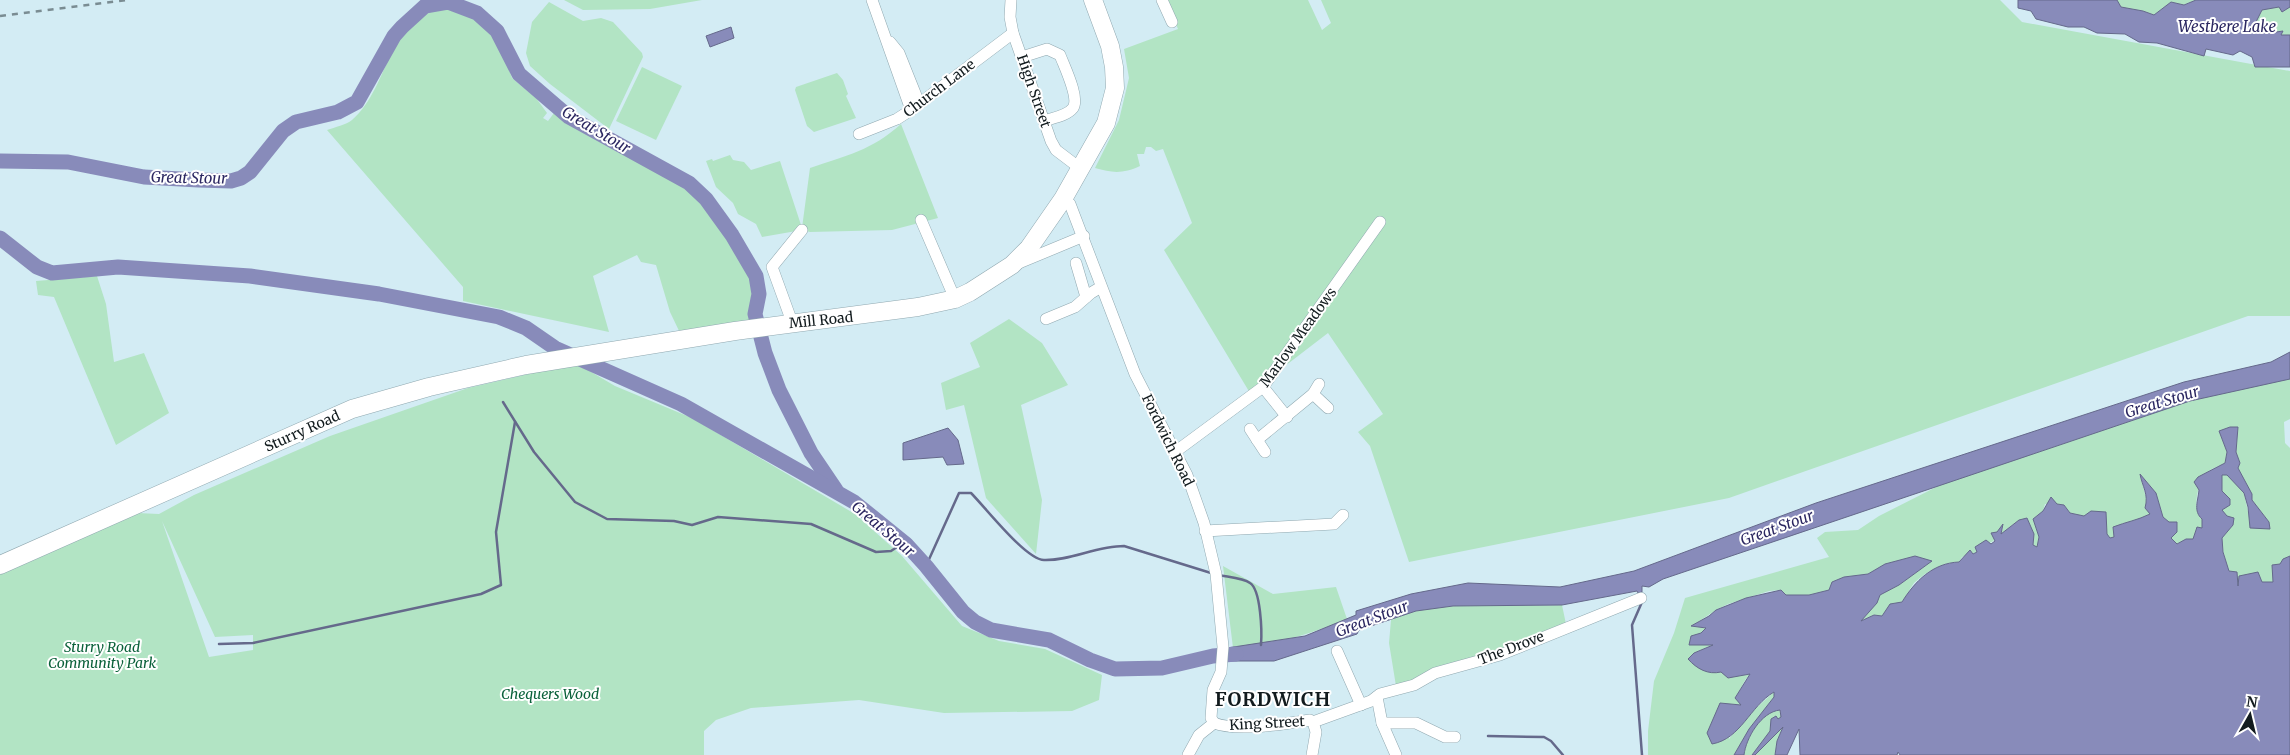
<svg xmlns="http://www.w3.org/2000/svg" width="2290" height="755" font-family="Merriweather,serif">
<style>
.green{fill:#b2e4c4;fill-rule:evenodd}
.water{fill:#888bba;stroke:#65698b}
.lines{fill:none;stroke-linecap:round;stroke-linejoin:round}
.stream{stroke:#65698b;stroke-width:2.5}
.river{stroke:#888bba;stroke-width:15}
.minor-casing{stroke:#90a8b0;stroke-width:12}
.highway-casing{stroke:#90a8b0;stroke-width:19}
.minor{stroke:#fff;stroke-width:11}
.highway{stroke:#fff;stroke-width:18}
.rail{stroke:#7a8c92;stroke-width:2.5;stroke-dasharray:6 6;stroke-linecap:butt}
.labels{text-anchor:middle;stroke-width:4;stroke-linejoin:round;paint-order:stroke}
.street-label{font-size:14px;fill:#121b1e;stroke:#fff}
.park-label{font-size:14px;font-style:italic;fill:#096039;stroke:#fff}
.water-label{font-size:15px;font-style:italic;fill:#2b2761;stroke:#fff}
.district-label{font-size:19px;font-weight:bold;letter-spacing:1px;fill:#121b1e;stroke:#fff}
</style>
<rect width="100%" height="100%" fill="#d3ecf4"/>
<!-- green -->
<g class="green">
<polygon points="564,0 702,0 650,9 583,10"/>
<path d="M1166,0h142l14,30 9,-7 -10,-23h679l22,22 268,49v245h-42l-519,182 -320,64 -39,-116 -12,-14 25,-18 -55,-81 -78,60 -86,-143 28,-27 -29,-74 -7,2 -5,-4h-5l-2,7h-7l3,12c-17,8 -28,7 -45,2l24,-48 10,-42 -5,-29 54,-20z"/>
<polygon points="2103,0 2196,0 2183,5 2171,2 2154,15 2143,11 2120,7 2117,0"/>
<polygon points="549,2 583,21 601,18 613,22 642,53 643,57 609,129 550,84 530,66 526,53 532,22"/>
<path d="M452,6l29,13 20,28 11,31 24,20 11,15 -4,5 5,3 6,-8 131,72c21,19 72,83 70,112 0,10 -5,13 -3,26l-71,12 -11,-23 -14,-47 -15,-3 -4,-7 -44,21 16,56 -146,-31v-14l-136,-157c8,-3 19,-5 25,-10 40,-34 34,-110 100,-114z"/>
<polygon points="2269,7 2290,7 2290,35 2281,35 2282,31 2269,33 2269,29 2267,31 2256,22 2261,10"/>
<polygon points="642,67 682,86 656,140 616,121"/>
<polygon points="837,73 843,80 848,94 846,96 856,118 814,132 807,126 795,90 796,87"/>
<path d="M901,124l37,94 -46,12 -82,2 -8,-2 -40,7 -6,-13 -18,-10 -5,-11 -17,-16 -10,-26 6,-2 1,2 17,-6 3,5 11,2 7,8 29,-9 22,67 8,-60c37,-13 61,-17 91,-44z"/>
<polygon points="97,276 106,304 114,362 144,353 169,413 116,445 54,297 38,295 36,281"/>
<polygon points="1009,319 1042,343 1068,385 1021,405 1042,500 1036,554 986,498 964,405 946,410 941,383 980,367 970,343"/>
<path d="M576,363l39,23 77,32 163,96 47,42 60,70 37,15 46,8 57,26 -3,25 -27,11 -128,2 -85,-13 -108,8 -35,12 -12,11v24h-704v-182l137,-60 22,1 35,-19 136,-59 138,-48zM162,521l53,116 38,-2v15l-44,7z"/>
<path d="M2290,376v43l-6,3 1,21 5,5v108c-11,5 -13,15 -17,26h-11l-4,-10 -20,14c-9,-14 -16,-31 -16,-48l11,-13 -12,-15 1,-35 5,-1 17,19 6,28 19,1 -17,-22v-6l-14,-26 2,-5 -4,-11 2,-24 -19,3 8,21 -2,11c-6,3 -16,6 -20,12 -8,11 -13,35 -3,44v10l-9,10h-7l-9,5 -6,-6 -2,-16 -6,-5 -7,-24 -16,-19 10,40 -18,9h-9l-9,14 -4,1 -3,-4 -2,-9 -35,-12 -6,-8 -19,-1 -2,7 -10,8 6,18 -2,11 -4,-3 1,-11 -7,-16 -15,7 -11,10 2,-9c-14,27 -11,10 -28,21l2,5 -15,5 -3,5c-17,0 -33,10 -45,21 -5,6 -7,15 -13,19 -8,6 -14,5 -19,14l-8,-1 -13,6 16,-18 3,-8 19,-10 28,-20 -12,-9 -30,8 -17,10 -24,3 -12,5 -3,8 -20,5h-23l-5,-5 -12,1 -41,13 -12,6 -24,16 14,2 -17,17 25,-1 -20,9c21,15 30,27 56,21 -7,7 -9,16 -15,24l6,7 -11,-1 -1,35 16,-21 30,-27 -1,6 -25,32 -15,26h-86v-24l6,-50 20,-48 11,-35 144,-41 -12,-19 8,-6 33,-2 21,-14 79,-40 231,-77z"/>
<path d="M1223,566l50,28 63,-7 11,32c-36,15 -75,27 -114,29z"/>
<path d="M1562,605l4,19 -153,59 -17,3 -7,-43 2,-23c46,-24 120,-13 171,-15z"/>
<path d="M1780,710l1,7 -29,38h-8c2,-18 17,-43 36,-45z"/>
<polygon points="1784,725 1777,741 1775,755 1755,755"/>
</g>
<!-- water -->
<g class="water">
<polygon points="2018,0 2117,0 2121,7 2143,11 2154,15 2171,2 2184,5 2196,0 2290,0 2290,7 2282,12 2279,7 2262,10 2256,22 2267,31 2270,28 2269,33 2283,31 2281,35 2290,35 2290,67 2255,67 2252,57 2240,51 2233,55 2206,49 2204,56 2157,43 2139,42 2125,34 2097,33 2084,27 2068,27 2036,19 2031,11 2018,8"/>
<polygon points="731,27 734,38 710,47 706,36"/>
<polygon points="2290,352 2290,379 2190,401 1663,579 1649,587 1642,586 1642,592 1638,593 1637,591 1562,605 1453,606 1416,611 1359,630 1357,634 1274,661 1229,661 1224,659 1227,648 1305,636 1356,615 1356,611 1411,594 1468,583 1560,587 1634,571 1816,503 2184,382 2271,362"/>
<path d="M2230,427h8l-2,25 4,11 -2,5 14,26v6l17,22 1,7 -20,-1 -2,-21 -4,-14 -17,-18h-5v16l8,8v6l-8,5 5,6 7,2 -1,7 -11,13 1,14 6,19 8,1 1,14 1,-10 19,-4 4,10h11l-1,-17 8,-1 3,-5 7,-3v199h-390l-2,-3 -1,3h-97l-1,-26 -12,26h-12l2,-14 6,-14 -28,28h-3l18,-24 1,-12 5,-3 2,3 3,-2 -1,-7c-19,2 -34,28 -36,45h-10l15,-26 25,-32v-5c-24,14 -33,47 -62,52l-5,-11 13,-30 21,2 -6,-7 15,-24 -22,4 -7,-6c-13,3 -24,-3 -33,-13l6,-6 19,-8h-24l2,-9 10,-3 5,-5 -15,-2 18,-10 7,-6 30,-12 35,-8 5,5h23l20,-5 3,-8 12,-5 24,-3 17,-10 30,-8 17,5 -33,24 -19,10 -3,8 -16,18 13,-6 8,1 8,-12 12,-2c13,-21 31,-39 57,-40l11,-12 3,4 4,-2 -2,-5 11,-7 5,4 4,-3 -4,-8 6,-1 6,-8 -2,10 18,-14 8,-2 7,16 -1,11 4,2 2,-10 -6,-18 10,-8 8,-14 6,7 7,1 6,8 14,3 7,-5 15,1 1,22 3,4 4,-1 -1,-10c13,-5 25,-7 37,-13l-5,-6c4,-14 -3,-22 -5,-34l16,19 7,24 6,5h8v10l-6,6 6,6 9,-5h7l4,-12 5,1v-9c-9,-8 -4,-18 -3,-29l-5,-8 4,-5 27,-14 2,-11 -8,-21z"/>
<polygon points="948,428 958,440 964,464 947,465 943,457 903,460 903,443"/>
</g>
<g class="lines">
<!-- stream -->
<g class="stream">
<polyline points="503,402 534,452 575,502 607,519 674,521 692,525 718,517 811,524 876,552 891,551 903,543"/>
<path d="M926,566l33,-73h12c14,14 55,67 73,67 26,1 52,-14 80,-14l87,27"/>
<path d="M1219,575c9,2 24,3 31,8 11,7 12,49 11,62"/>
<polyline points="219,644 253,643 481,594 501,585 496,532 515,422"/>
<polyline points="1488,736 1544,737 1551,741 1563,755"/>
<polyline points="1642,755 1632,625 1642,602"/>
</g>
<!-- river -->
<g class="river">
<polyline points="0,161 68,162 144,177 199,180 231,181 241,178 250,172 283,131 296,122 338,112 357,102 394,36 402,27 425,6 448,2 477,13 497,31 519,74 569,117 689,183 706,199 732,235 756,276 759,294 755,314 765,353 779,390 811,453 836,490"/>
<polyline points="0,238 37,267 52,273 118,267 250,276 379,294 499,317 526,328 555,348 681,404 854,502 906,544 926,566 963,612 975,622 991,630 1049,640 1090,660 1115,669 1162,668 1213,656 1236,654"/>
</g>
<!-- minor casing -->
<g class="minor-casing">
<g id="minor">
<polyline points="872,0 911,110"/>
<polyline points="1011,0 1010,17 1013,33 1051,141 1056,150 1081,169"/>
<polyline points="1162,0 1172,22"/>
<polyline points="890,42 899,53 919,103"/>
<path d="M1022,57l25,-8 13,6c4,11 20,43 13,53 -6,8 -21,10 -29,13"/>
<polyline points="859,134 897,119 911,110 1013,33"/>
<polyline points="1063,199 1070,204 1135,374 1187,475 1204,523 1216,574 1223,647 1221,672 1213,690 1211,718 1214,723"/>
<polyline points="921,220 955,299"/>
<polyline points="1019,263 1084,236"/>
<polyline points="1076,263 1086,297"/>
<polyline points="1046,319 1075,307 1091,293 1101,287"/>
<polyline points="792,322 772,267 802,230"/>
<polyline points="1263,387 1287,417"/>
<polyline points="1313,394 1328,408"/>
<polyline points="1250,429 1265,452"/>
<polyline points="1257,440 1313,394 1319,384"/>
<polyline points="1175,452 1263,387 1380,222"/>
<polyline points="1205,531 1334,524 1343,515"/>
<polyline points="1337,651 1361,705"/>
<polyline points="1377,697 1382,723 1396,755"/>
<path d="M1214,723c23,9 71,1 96,-3l3,2 58,-21 9,-7 34,-9 21,-12 65,-18 141,-57"/>
<polyline points="1382,723 1416,723 1445,737 1455,737"/>
<polyline points="1188,755 1199,735 1214,723"/>
<polyline points="1312,755 1316,732 1313,722"/>
</g>
</g>
<!-- highway casing -->
<g class="highway-casing">
<polyline id="highway" points="0,565 352,409 429,387 526,365 735,331 918,307 955,299 970,292 1012,265 1029,248 1063,199 1106,123 1115,88 1114,67 1110,46 1093,0"/>
</g>
<!-- minor -->
<use href="#minor" class="minor"/>
<!-- highway -->
<use href="#highway" class="highway"/>
<!-- rail -->
<polyline class="rail" points="0,16 128,0"/>
</g>
<g class="labels">
<!-- street labels -->
<g class="street-label">
<text transform="translate(939 88) rotate(-37)" y="5">Church Lane</text>
<text transform="translate(1034 91) rotate(71)" y="5">High Street</text>
<text transform="translate(821 320) rotate(-6)" y="5">Mill Road</text>
<text transform="translate(1298 337) rotate(-54)" y="5">Marlow Meadows</text>
<text transform="translate(302 431) rotate(-24)" y="5">Sturry Road</text>
<text transform="translate(1168 440) rotate(64)" y="5">Fordwich Road</text>
<text transform="translate(1511 648) rotate(-21)" y="5">The Drove</text>
<text transform="translate(1267 723) rotate(-3)" y="5">King Street</text>
</g>
<!-- park labels -->
<g class="park-label">
<text x="102" y="652">Sturry Road<tspan x="102" dy="16">Community Park</tspan></text>
<text x="550" y="699">Chequers Wood</text>
</g>
<!-- water labels -->
<g class="water-label">
<text x="2227" y="32">Westbere Lake</text>
<text transform="translate(596 130) rotate(31)" y="5">Great Stour</text>
<text transform="translate(189 178) rotate(1)" y="5">Great Stour</text>
<text transform="translate(2162 402) rotate(-17)" y="5">Great Stour</text>
<text transform="translate(1777 528) rotate(-20)" y="5">Great Stour</text>
<text transform="translate(883 529) rotate(40)" y="5">Great Stour</text>
<text transform="translate(1372 619) rotate(-21)" y="5">Great Stour</text>
</g>
<!-- district labels -->
<g class="district-label">
<text x="1273" y="706">FORDWICH</text>
</g>
</g>
<!-- north arrow -->
<g transform="translate(2250 715) rotate(8)" stroke="#ffffff" stroke-width="4" paint-order="stroke">
<path d="M0-4L9 19L0 12L-9 19Z" fill="#121b1e"/>
<text y="-8" font-size="14" font-weight="bold" text-anchor="middle" fill="#121b1e">N</text>
</g>
</svg>
